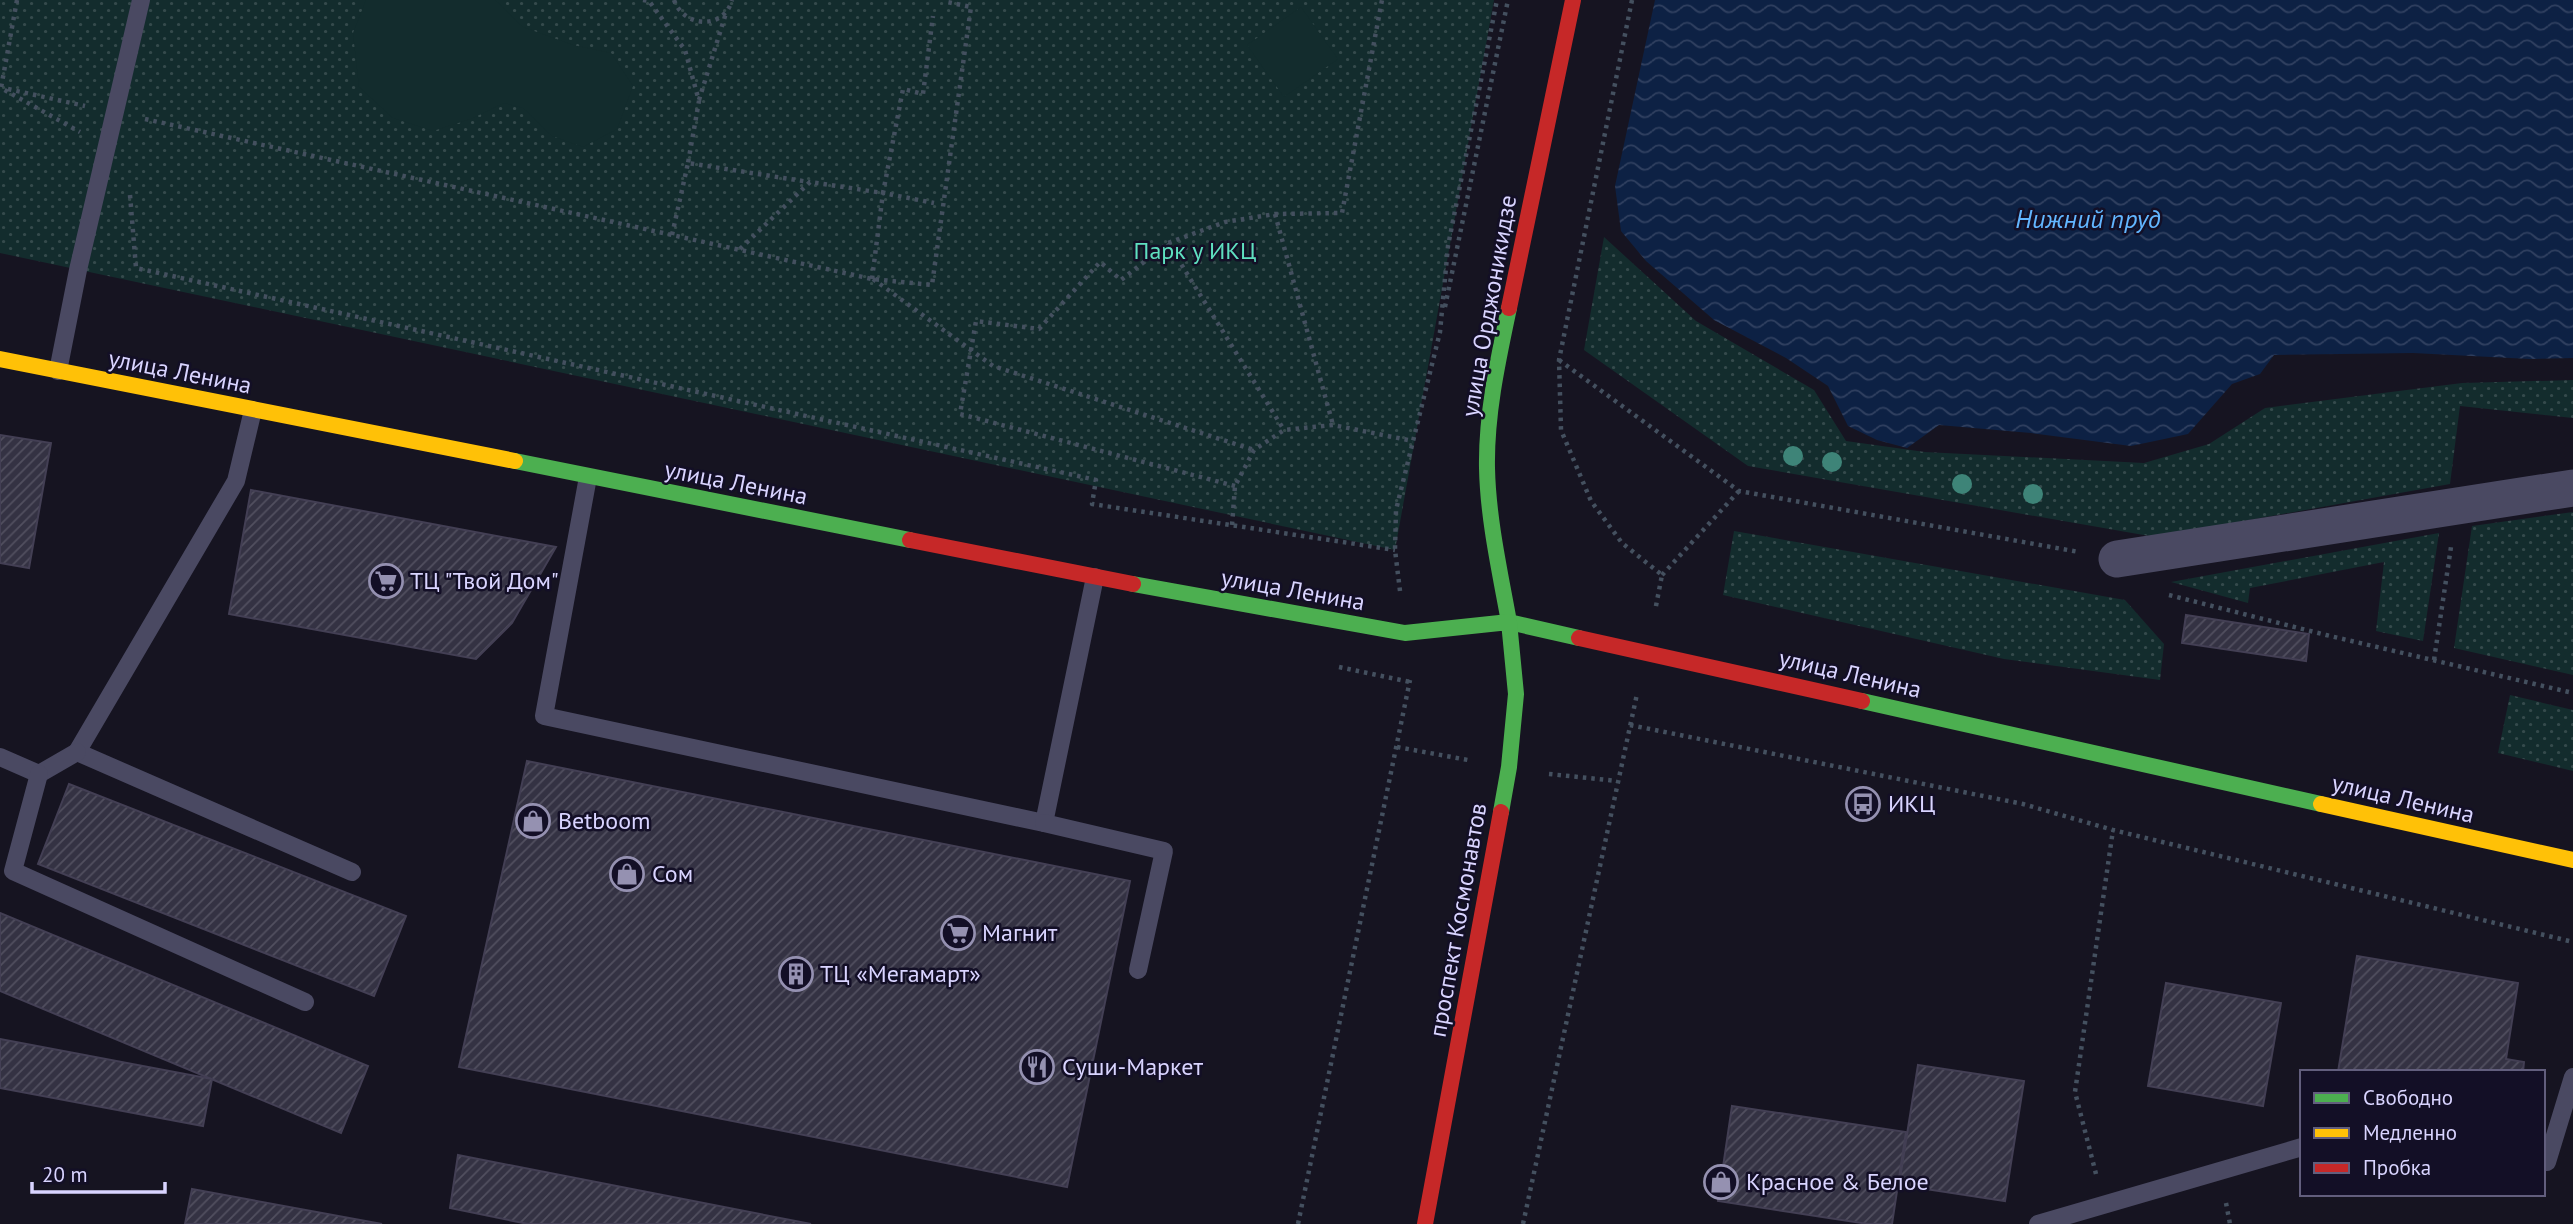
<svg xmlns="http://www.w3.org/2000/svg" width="2573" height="1224" font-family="'PT Sans',sans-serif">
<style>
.grass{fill:url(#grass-dots)}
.garden{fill:#132c2d}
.water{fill:url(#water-waves)}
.building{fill:url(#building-hatch);stroke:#433f54;stroke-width:2}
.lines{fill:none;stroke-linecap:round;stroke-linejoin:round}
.path{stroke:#44505f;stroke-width:4.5;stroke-dasharray:3.5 5;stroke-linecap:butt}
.lane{stroke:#4a4962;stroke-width:18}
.street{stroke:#4a4962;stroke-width:37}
.fast{stroke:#4caf50;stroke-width:16}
.slow{stroke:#ffc107;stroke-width:16}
.jam{stroke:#c62828;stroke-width:16}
.tree{fill:#3e8478}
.labels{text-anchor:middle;stroke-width:5;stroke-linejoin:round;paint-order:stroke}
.park-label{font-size:24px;fill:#5fe0c0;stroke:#130f26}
.street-label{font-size:24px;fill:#d9d4ff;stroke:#130f26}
.poi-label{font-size:24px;fill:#d9d4ff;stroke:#130f26;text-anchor:start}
.water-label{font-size:26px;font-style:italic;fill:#62b6ff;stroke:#130f26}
</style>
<defs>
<pattern id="grass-dots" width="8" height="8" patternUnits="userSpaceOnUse" patternTransform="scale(1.75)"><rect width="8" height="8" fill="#132c2d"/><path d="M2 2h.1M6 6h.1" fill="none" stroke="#354a4c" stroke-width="1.8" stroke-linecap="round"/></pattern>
<pattern id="water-waves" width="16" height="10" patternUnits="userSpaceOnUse" patternTransform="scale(1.75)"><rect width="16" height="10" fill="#0d2144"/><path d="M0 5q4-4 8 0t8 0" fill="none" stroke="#304060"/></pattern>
<pattern id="building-hatch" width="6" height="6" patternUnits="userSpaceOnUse" patternTransform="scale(1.75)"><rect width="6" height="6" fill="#343243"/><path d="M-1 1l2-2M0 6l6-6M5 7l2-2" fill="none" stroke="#514f5f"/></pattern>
</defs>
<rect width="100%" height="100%" fill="#161421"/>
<!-- grass -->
<g class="grass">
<polygon points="0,0 1494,0 1395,550 0,253"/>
<polygon points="1604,237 1696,321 1814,390 1846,441 1925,452 2144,463 2209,444 2265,408 2462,383 2573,380 2573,418 2460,406 2450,484 2155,537 1748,466 1584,350"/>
<polygon points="2573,512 2573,675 2454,648 2472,526"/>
<polygon points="1734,531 2125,600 2164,644 2160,680 2004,659 1723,595"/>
<polygon points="2439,533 2423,641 2376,631 2384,562 2250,588 2248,603 2171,582"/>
<polygon points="2510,695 2573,710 2573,771 2498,753"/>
</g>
<!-- garden -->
<g class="garden">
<polygon points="366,0 495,0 523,27 573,45 611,53 633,86 617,129 583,147 552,136 523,108 504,103 471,119 433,131 393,118 359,87 353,33"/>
<polygon points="1301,7 1338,59 1284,97 1247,45"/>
</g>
<!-- water -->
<polygon class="water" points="1655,0 2573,0 2573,358 2530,359 2413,353 2274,355 2260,374 2232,384 2188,434 2131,446 2031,433 1939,425 1907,448 1877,440 1848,426 1828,386 1786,358 1714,320 1646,261 1621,231 1615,186"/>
<!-- building -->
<g class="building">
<polygon points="0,435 51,443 29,568 0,563"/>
<polygon points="251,490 556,547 512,623 476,659 229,614"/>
<polygon points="2186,615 2309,634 2306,661 2182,643"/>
<polygon points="527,761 1130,881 1067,1187 459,1067"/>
<polygon points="69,784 406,916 374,996 38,864"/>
<polygon points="0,913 368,1066 341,1133 0,991"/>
<polygon points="2357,956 2518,983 2506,1059 2524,1062 2523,1072 2338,1072"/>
<polygon points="2166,983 2281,1003 2263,1106 2148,1086"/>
<polygon points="0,1039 212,1079 203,1126 0,1088"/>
<polygon points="1918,1065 2024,1081 2005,1201 1899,1185"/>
<polygon points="1732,1106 1906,1132 1892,1224 1868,1224 1718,1201"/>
<polygon points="458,1155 811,1224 528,1224 450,1208"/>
<polygon points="192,1189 382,1224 185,1224"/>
</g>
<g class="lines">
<!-- path -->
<g class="path">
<polyline points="17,0 1,88 80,132"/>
<polyline points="643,0 649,1 685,50 699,101 688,163"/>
<path d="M674,0c10,28 50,30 58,0"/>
<polyline points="1632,0 1559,360 1561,430 1591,501 1622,543 1662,575 1655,611"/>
<polyline points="8,89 85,106"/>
<polyline points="699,100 726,13"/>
<polyline points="145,119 872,279 932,285 971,7 947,2 947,0"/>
<polyline points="130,195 136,268 1096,480 1092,504 1395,550"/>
<polyline points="1275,214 1333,425"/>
<polyline points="672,235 688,163 809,182"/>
<polyline points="1168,243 1284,430"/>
<polyline points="740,249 810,182 883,193 903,89 923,94 933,16"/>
<polyline points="872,279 883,193 934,203"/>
<polyline points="873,279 993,366 1254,450"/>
<polyline points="1445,307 1508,0"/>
<polyline points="1559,360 1739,491 2079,552"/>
<polyline points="1235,486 960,414 976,321 1039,329 1100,262 1121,280 1168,243 1225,222 1275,214 1342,213 1382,0"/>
<polyline points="1232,525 1235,486 1254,450 1284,430 1333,425 1413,441"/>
<polyline points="1662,575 1739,491"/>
<polyline points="1400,591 1395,550 1396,510 1440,332 1448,246 1497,0"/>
<polyline points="2169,595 2326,635 2573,693"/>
<polyline points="2434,660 2451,547"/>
<polyline points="1339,667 1410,682"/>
<polyline points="1630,725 2023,804 2113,830 2573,942"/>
<polyline points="1397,747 1468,760"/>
<polyline points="1549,774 1617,781"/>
<polyline points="2096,1174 2075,1092 2113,830"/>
<polyline points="2226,1203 2230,1224"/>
<polyline points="1298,1224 1410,680"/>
<polyline points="1523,1224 1637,694"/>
</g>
<!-- lane -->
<g class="lane">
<polyline points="58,371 78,270 141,0"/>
<polyline points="253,410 236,481 77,752 352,872"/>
<polyline points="588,477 544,716 1044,823 1095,577"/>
<polyline points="0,757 39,774 77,752"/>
<polyline points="39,774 13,871 305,1002"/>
<polyline points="1044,823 1164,851 1138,970"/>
<polyline points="2543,1161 2547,1162 2573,1077"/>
<polyline points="2038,1224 2302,1147"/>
</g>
<!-- street -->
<polyline class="street" points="2117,559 2573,488"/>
<!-- fast -->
<g class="fast">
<path d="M1509,308c-11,52 -23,106 -22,160 1,51 13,104 22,154l70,16"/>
<polyline points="515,461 910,540"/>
<polyline points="1133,584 1405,633 1509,622 1516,694 1509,767 1501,812"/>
<polyline points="1862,701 2321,804"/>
</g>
<!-- slow -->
<g class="slow">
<polyline points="0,359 515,461"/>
<polyline points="2321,804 2573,860"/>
</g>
<!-- jam -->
<g class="jam">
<polyline points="1509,308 1573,0"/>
<polyline points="910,540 1133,584"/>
<polyline points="1579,638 1862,701"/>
<polyline points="1425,1224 1501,812"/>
</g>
</g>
<!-- trees -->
<g class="tree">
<circle cx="1793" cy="456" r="10"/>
<circle cx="1832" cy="462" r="10"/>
<circle cx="1962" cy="484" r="10"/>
<circle cx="2033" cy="494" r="10"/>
</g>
<!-- icons -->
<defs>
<g id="supermarket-ring" transform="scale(1.75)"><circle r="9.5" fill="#130f26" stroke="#9591b1" stroke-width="1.5"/><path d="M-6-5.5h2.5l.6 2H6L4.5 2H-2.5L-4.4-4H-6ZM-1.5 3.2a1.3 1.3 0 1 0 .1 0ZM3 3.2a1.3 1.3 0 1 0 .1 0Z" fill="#9591b1"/></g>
<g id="bus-ring" transform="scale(1.75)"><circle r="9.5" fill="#130f26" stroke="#9591b1" stroke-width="1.5"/><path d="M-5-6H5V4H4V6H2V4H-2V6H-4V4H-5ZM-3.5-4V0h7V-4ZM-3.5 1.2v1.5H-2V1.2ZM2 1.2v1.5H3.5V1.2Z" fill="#9591b1"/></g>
<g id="shop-ring" transform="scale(1.75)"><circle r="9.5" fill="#130f26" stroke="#9591b1" stroke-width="1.5"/><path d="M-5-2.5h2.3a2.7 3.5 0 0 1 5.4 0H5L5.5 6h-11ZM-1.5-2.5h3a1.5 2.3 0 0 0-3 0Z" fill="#9591b1"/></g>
<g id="building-ring" transform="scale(1.75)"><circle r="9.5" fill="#130f26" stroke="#9591b1" stroke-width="1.5"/><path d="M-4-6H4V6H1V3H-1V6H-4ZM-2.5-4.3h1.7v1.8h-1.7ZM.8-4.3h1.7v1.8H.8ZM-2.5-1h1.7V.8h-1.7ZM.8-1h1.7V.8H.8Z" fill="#9591b1"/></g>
<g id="restaurant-ring" transform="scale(1.75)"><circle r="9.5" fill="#130f26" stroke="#9591b1" stroke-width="1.5"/><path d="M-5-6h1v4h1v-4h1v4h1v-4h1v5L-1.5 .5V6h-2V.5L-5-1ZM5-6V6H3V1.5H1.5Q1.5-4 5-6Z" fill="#9591b1"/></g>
</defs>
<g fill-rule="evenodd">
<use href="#supermarket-ring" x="386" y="581"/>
<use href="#bus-ring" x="1863" y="804"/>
<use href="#shop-ring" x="533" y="821"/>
<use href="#shop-ring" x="627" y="874"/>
<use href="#supermarket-ring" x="958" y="933"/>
<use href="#building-ring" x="796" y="974"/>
<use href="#restaurant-ring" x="1037" y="1067"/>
<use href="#shop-ring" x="1721" y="1182"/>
</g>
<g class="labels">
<!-- park labels -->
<g class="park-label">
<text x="1195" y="259">Парк у ИКЦ</text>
</g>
<!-- street labels -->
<g class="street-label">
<text transform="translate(1489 306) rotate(-80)" y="8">улица Орджоникидзе</text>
<text transform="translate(180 372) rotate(11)" y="8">улица Ленина</text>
<text transform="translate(736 483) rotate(11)" y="8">улица Ленина</text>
<text transform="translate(1293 590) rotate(10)" y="8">улица Ленина</text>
<text transform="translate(1850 674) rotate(13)" y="8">улица Ленина</text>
<text transform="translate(2403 799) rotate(13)" y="8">улица Ленина</text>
<text transform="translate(1458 920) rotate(-80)" y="8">проспект Космонавтов</text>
</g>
<!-- poi labels -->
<g class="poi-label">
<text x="410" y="589">ТЦ "Твой Дом"</text>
<text x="1888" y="812">ИКЦ</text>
<text x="558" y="829">Betboom</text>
<text x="652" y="882">Сом</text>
<text x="982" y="941">Магнит</text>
<text x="820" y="982">ТЦ «Мегамарт»</text>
<text x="1062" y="1075">Суши-Маркет</text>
<text x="1746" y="1190">Красное &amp; Белое</text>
</g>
<!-- water labels -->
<g class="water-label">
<text x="2088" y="228">Нижний пруд</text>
</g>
</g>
<!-- legend -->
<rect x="2300" y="1070" width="245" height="126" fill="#130f26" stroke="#625e7d" stroke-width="2"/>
<rect x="2314" y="1093" width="35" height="10" fill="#4caf50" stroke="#625e7d" stroke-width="2"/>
<text x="2363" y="1105" font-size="21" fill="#d9d4ff">Свободно</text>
<rect x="2314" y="1128" width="35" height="10" fill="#ffc107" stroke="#625e7d" stroke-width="2"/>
<text x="2363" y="1140" font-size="21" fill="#d9d4ff">Медленно</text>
<rect x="2314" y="1163" width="35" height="10" fill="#c62828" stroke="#625e7d" stroke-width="2"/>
<text x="2363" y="1175" font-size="21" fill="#d9d4ff">Пробка</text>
<!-- scale -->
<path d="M32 1182v10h133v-10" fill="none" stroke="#d9d4ff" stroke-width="3.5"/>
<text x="42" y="1182" font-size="21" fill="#d9d4ff" stroke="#130f26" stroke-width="5" paint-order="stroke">20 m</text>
</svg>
